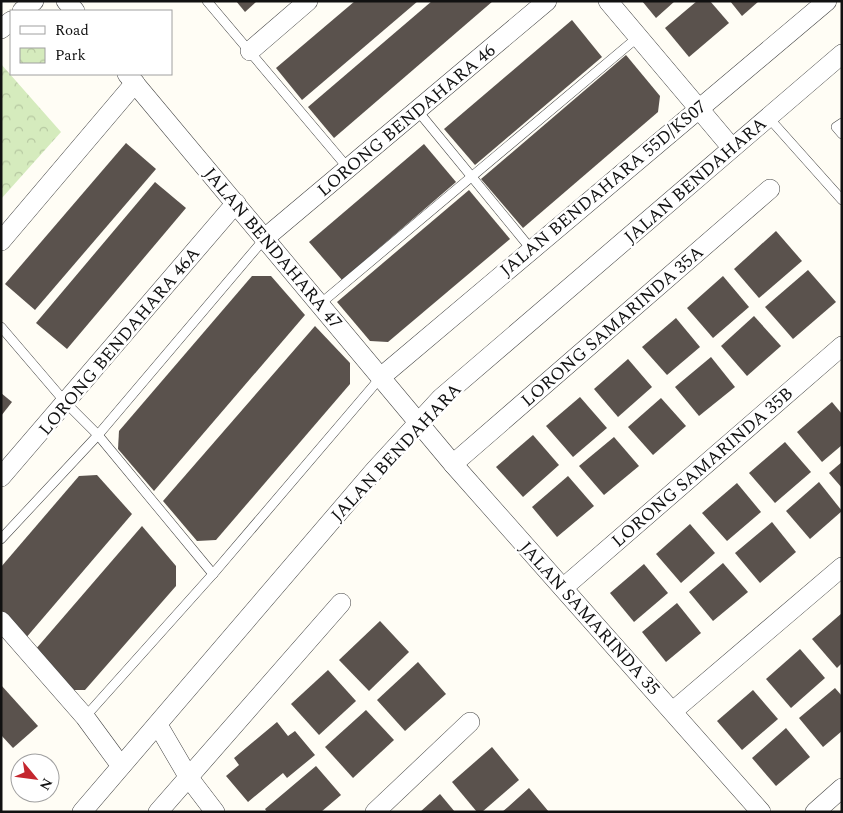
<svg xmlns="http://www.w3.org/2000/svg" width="843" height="813" font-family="Spectral,serif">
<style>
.park{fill:url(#park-crowns)}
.building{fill:#5a524d}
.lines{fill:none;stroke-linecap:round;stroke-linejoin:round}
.lane-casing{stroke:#444;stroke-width:10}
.street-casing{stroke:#444;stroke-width:20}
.lane{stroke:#fff;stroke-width:9}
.street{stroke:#fff;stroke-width:19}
.labels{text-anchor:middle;stroke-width:5;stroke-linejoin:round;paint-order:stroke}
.street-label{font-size:18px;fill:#111;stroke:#fff}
</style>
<defs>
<pattern id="park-crowns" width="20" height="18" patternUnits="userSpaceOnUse" patternTransform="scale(1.25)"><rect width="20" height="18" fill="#d5ebbd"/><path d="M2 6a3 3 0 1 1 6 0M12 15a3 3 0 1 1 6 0" fill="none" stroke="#b6c8a1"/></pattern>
</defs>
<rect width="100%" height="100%" fill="#fffdf5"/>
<!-- park -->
<polygon class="park" points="1,64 61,132 1,199"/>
<!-- building -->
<g class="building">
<polygon points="236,1 257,1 245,12"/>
<polygon points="355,1 418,1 302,100 276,68"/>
<polygon points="432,1 493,1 334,138 308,107"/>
<polygon points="642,1 675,1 656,18"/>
<polygon points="697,1 710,1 729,23 689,57 665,28"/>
<polygon points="730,1 759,1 742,16"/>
<polygon points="572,20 602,57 475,165 444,129"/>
<polygon points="626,55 660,96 658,112 523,228 481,179"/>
<polygon points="126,143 156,169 35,310 5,284"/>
<polygon points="424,144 456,182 342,280 309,242"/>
<polygon points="155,182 186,208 67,349 36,323"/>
<polygon points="469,190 510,239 388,342 370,341 337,302"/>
<polygon points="776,231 802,261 759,298 734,269"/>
<polygon points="808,270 836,302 793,339 765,307"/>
<polygon points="252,276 271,276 305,315 154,491 118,449 119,431"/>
<polygon points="723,276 749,307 713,338 687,308"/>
<polygon points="754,316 781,346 747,376 721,346"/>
<polygon points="676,318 700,347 667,375 642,347"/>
<polygon points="315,326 350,363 350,384 216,540 197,541 163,501"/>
<polygon points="711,357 735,387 699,416 675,387"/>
<polygon points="628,359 652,387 618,417 594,389"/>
<polygon points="1,393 12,402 1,416"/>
<polygon points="580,397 607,428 573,457 546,426"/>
<polygon points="661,398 686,426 653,455 628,427"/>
<polygon points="832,402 842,414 842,445 822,462 797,432"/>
<polygon points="533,435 559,465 523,497 496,467"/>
<polygon points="614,437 639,466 604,495 579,466"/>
<polygon points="785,442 811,472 775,503 749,473"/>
<polygon points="842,462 842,488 829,473"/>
<polygon points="97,475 132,514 25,639 1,612 1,567 79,476"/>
<polygon points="568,476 594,506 557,537 532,507"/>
<polygon points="819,482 842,511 810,539 786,511"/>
<polygon points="737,483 761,512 727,541 702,513"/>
<polygon points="772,522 796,552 760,583 735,553"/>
<polygon points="690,524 715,553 681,583 656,554"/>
<polygon points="142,526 176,566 176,586 85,690 69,690 35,650"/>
<polygon points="723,563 748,592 713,621 689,592"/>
<polygon points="644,564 668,593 634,622 610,593"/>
<polygon points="677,603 701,633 666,662 642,632"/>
<polygon points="842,613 842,663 837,668 812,639"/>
<polygon points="380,621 409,652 369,691 339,660"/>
<polygon points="800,649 825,678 791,708 766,679"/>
<polygon points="418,662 446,694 405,731 377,700"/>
<polygon points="328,670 356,701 319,735 291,704"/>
<polygon points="1,685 38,726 13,748 1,735"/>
<polygon points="835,688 842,696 842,731 823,747 799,718"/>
<polygon points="753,690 778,719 742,750 717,721"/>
<polygon points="366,710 394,740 353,778 325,747"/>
<polygon points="277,722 288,736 295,731 315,755 287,778 283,773 248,802 226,776 239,765 234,758"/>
<polygon points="786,728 810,757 776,786 752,758"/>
<polygon points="492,747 519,780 482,812 477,812 452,782"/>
<polygon points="316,766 341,795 321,812 267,812 265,809"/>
<polygon points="529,788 549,812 502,812 508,807"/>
<polygon points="440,794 455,812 420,812"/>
</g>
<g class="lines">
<!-- lane casing -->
<g class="lane-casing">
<g id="lane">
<polyline points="207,1 348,168"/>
<polyline points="417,110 531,249"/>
<polyline points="768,117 842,200"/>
<polyline points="842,123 836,127 842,134"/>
<polyline points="320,304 638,37"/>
<polyline points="1,327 66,403 98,435 213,574"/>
<polyline points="1,539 98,435 265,238"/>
<polyline points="85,717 213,574 381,377"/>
</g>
</g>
<!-- street casing -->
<g class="street-casing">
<g id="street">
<polyline points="66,1 75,11"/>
<polyline points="608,1 732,148"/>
<polyline points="22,11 34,1"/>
<polyline points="1,29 11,21"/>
<polyline points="250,51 308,1"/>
<polyline points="127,74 453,464 761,812"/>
<polyline points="265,238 547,1"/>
<polyline points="1,241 135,83"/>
<polyline points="381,377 827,1"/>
<polyline points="453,464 770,189"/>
<polyline points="1,477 236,203"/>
<polyline points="563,588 842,346"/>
<polyline points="1,621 85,717 121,766"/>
<polyline points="673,711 842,567"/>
<polyline points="158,725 189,778 215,812"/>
<polyline points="82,812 374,471 441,398 842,54"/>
<polyline points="158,812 341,603"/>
<polyline points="375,812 470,722"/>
<polyline points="815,812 842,788"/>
</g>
</g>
<!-- lane -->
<use href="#lane" class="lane"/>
<!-- street -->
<use href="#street" class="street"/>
</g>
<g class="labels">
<!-- street labels -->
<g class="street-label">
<text transform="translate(406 120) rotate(-40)" y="6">LORONG BENDAHARA 46</text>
<text transform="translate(695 180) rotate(-41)" y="6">JALAN BENDAHARA</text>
<text transform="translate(603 188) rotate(-40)" y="6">JALAN BENDAHARA 55D/KS07</text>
<text transform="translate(273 248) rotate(50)" y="6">JALAN BENDAHARA 47</text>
<text transform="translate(612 326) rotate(-41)" y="6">LORONG SAMARINDA 35A</text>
<text transform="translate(119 341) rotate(-50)" y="6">LORONG BENDAHARA 46A</text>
<text transform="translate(396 452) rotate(-47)" y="6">JALAN BENDAHARA</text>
<text transform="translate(702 467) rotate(-41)" y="6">LORONG SAMARINDA 35B</text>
<text transform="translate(590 618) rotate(48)" y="6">JALAN SAMARINDA 35</text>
</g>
</g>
<!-- border -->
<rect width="843" height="813" fill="none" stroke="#111111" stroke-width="5"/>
<!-- legend -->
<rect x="10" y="10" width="162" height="65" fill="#ffffff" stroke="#a0a0a0"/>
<rect x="20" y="26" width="25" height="8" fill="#ffffff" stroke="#a0a0a0"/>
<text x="55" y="35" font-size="15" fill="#111111">Road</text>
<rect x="20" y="48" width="25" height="15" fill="url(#park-crowns)" stroke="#a0a0a0"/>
<text x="55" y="60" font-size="15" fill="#111111">Park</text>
<!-- north arrow -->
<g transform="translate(35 778) rotate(119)"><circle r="24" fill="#ffffff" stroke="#a0a0a0"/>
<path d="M0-4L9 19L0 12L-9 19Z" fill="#c4262e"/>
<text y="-8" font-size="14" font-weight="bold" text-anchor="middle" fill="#111111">N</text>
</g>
</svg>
